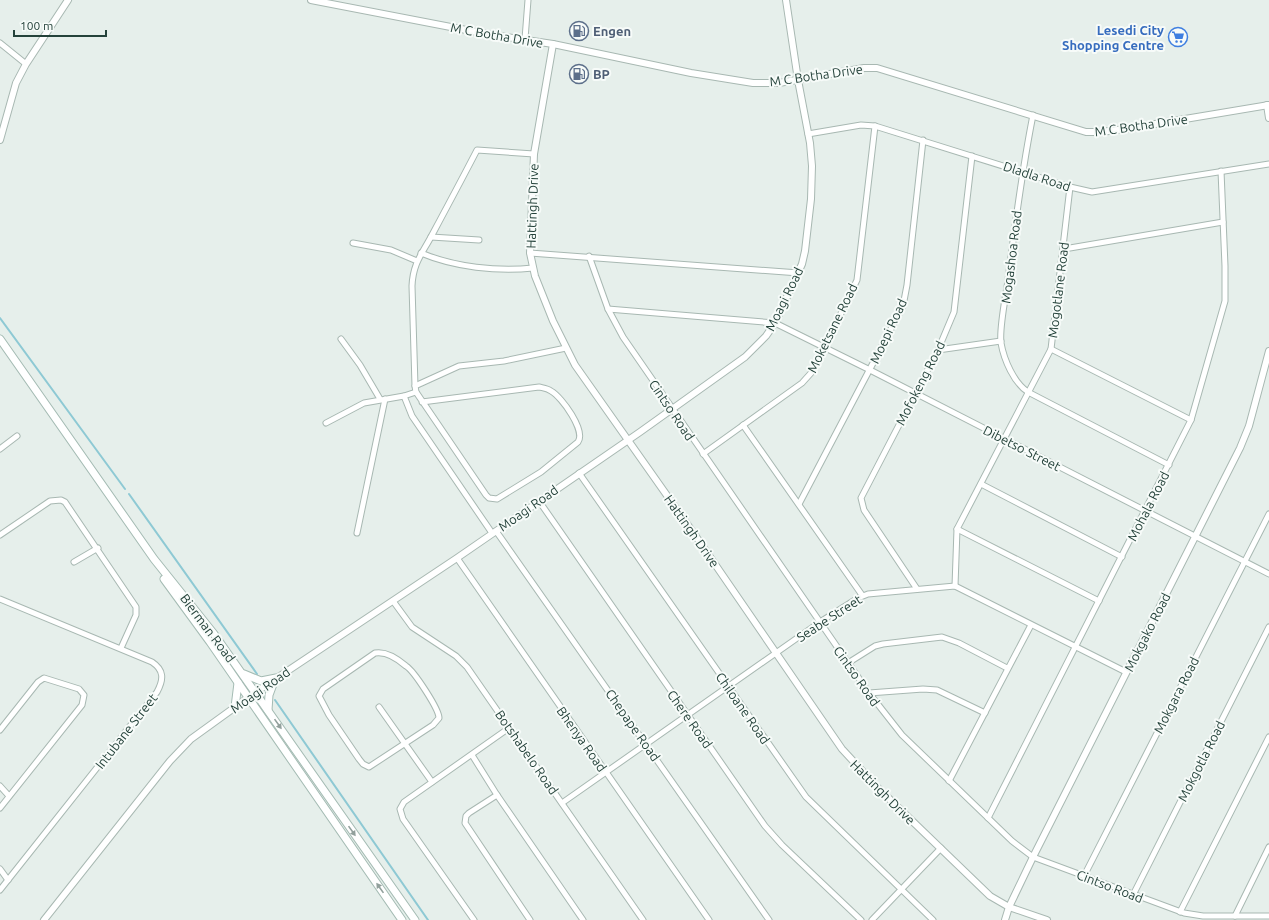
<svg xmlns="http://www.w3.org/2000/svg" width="1269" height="920" font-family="Ubuntu,sans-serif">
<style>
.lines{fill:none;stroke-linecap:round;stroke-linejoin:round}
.stream{stroke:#8ec9d4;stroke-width:2}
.minor-casing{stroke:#a8b8b2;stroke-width:7}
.tertiary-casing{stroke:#a8b8b2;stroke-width:8}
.secondary-casing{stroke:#a4bbb3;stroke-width:9}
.minor{stroke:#fff;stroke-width:5}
.tertiary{stroke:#fff;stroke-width:6}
.secondary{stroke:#fff;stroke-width:7}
.oneway{fill:#92a09c}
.labels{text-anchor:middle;stroke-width:4;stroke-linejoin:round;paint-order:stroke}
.shop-label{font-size:13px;font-weight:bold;fill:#366cbe;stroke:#f7fbf9;text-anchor:end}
.service-label{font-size:13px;font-weight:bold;fill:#4e5e75;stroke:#f7fbf9;text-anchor:start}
.street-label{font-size:13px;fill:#24423a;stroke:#f7fbf9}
</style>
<rect width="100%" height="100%" fill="#e6efeb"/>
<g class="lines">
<!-- stream -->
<g class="stream">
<polyline points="0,318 125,489"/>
<polyline points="129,494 257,674"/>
<polyline points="275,700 428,920"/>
</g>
<!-- minor casing -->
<g class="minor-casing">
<g id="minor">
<polyline points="525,39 528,0"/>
<polyline points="0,43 26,64"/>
<path d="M1033,115c-11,55 -18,109 -25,165 -2,16 -9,47 -7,63 3,17 13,40 27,49l141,73"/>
<polyline points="808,134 861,125 875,126 1070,187 1092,192 1269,164"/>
<polyline points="431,237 479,240"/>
<polyline points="353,243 391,250 417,261"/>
<polyline points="1064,249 1223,222"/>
<path d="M421,253c33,14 77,19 112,15"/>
<polyline points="530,253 799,273"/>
<polyline points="589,256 608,309 623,337 869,693 902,735 1012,841 1033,857 1184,913 1203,916 1269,916"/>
<polyline points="608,309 775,323 870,370 1269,574"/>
<polyline points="341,339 360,365 380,399"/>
<polyline points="1051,349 1191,420"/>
<polyline points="938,350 1001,341"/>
<path d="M415,386l-3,-100c1,-23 10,-32 20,-51 15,-28 30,-56 45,-85l57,4"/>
<polyline points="404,396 412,416 492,533"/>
<path d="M422,402l117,-15c4,1 8,1 12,4 11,6 35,40 27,51l-37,30 -44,27 -8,-1 -3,-3 -70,-103 -1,-6 44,-20 45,-5 62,-13"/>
<polyline points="326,423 364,403 404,396 416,392"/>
<polyline points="743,425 862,595"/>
<polyline points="0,449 17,436"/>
<polyline points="703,454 802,383 811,373 825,347 857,280 875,126"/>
<polyline points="579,473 806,797 933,920"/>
<polyline points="981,484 1122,557"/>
<polyline points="539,501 765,826 782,845 861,920"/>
<polyline points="799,504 903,306 907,285 923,140"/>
<polyline points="957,529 1099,601"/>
<polyline points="496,531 769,920"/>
<polyline points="357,533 385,399"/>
<polyline points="0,535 50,501 61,500 65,502 136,607 136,615 121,648"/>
<polyline points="457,558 709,920"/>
<polyline points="74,562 98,548"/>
<polyline points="955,586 957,529 1051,349 1070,187"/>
<polyline points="917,589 864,510 861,498 938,350 954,312 972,156"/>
<path d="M0,599l152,63c12,8 12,17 5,30l-157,198"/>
<polyline points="393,601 412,627 456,656 467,667 643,920"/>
<path d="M375,653c11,-2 23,6 31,13 8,5 33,43 33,52l-6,7 -64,42 -6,-3 -4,-5 -30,-44 -10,-19 4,-7z"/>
<polyline points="848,663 875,646 883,644 942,637 959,643 1007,668"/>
<polyline points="869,693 923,689 937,690 985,713"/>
<polyline points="379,707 432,782"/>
<polyline points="0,730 38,682 44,678 79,689 84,695 82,705 0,808"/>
<polyline points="472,755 497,795 583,920"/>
<polyline points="949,781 1031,625"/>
<polyline points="0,786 9,796"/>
<polyline points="497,795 469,813 466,816 465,823 530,920"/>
<polyline points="562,803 820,622 858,598 868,594 955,586 1126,672"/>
<polyline points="988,818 1191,420 1225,301 1225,266 1221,171"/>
<polyline points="0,869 8,880"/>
<polyline points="1084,876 1269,514"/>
<polyline points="1133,895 1269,627"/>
<polyline points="1180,912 1269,737"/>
<polyline points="1235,916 1269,847"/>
<polyline points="474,920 403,819 400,809 404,802 509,728"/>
<polyline points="872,920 941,848"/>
</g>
</g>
<!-- tertiary casing -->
<g class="tertiary-casing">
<g id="tertiary">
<polyline points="311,0 487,34 553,44 691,73 753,83 779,83 864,68 877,68 1086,132 1101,132 1125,129 1269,105"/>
<polyline points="553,44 534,154 530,253 535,276 553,321 575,365 697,538 842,749 879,789 990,896 1009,907 1047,920"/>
<polyline points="1267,105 1269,118"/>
<polyline points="0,140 16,83 26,64 68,0"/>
<polyline points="44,920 170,761 191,739 256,692 457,558 640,432 745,357 766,336 775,323 802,264 805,251 811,199 812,166 810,143 798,80 786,0"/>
<polyline points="1005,920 1009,907 1033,857 1240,448 1249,426 1269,351"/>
</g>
</g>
<!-- secondary casing -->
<g class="secondary-casing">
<g id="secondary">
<polyline points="0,339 154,559 214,634 415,920"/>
<polyline points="164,579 210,642 402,920"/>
<polyline points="244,674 261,681 276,678"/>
<polyline points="235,707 238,683"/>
<polyline points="268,710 269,695 275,679"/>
</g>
</g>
<!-- minor -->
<use href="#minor" class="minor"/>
<!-- tertiary -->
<use href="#tertiary" class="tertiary"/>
<!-- secondary -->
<use href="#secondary" class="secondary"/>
</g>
<!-- one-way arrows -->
<defs><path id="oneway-solid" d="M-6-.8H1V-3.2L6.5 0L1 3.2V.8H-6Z"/></defs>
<g class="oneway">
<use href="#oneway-solid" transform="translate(278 724) rotate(55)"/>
<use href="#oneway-solid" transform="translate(352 831) rotate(55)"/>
<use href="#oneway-solid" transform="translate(380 888) rotate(-125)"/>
</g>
<!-- icons -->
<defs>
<g id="fuel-ring" transform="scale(1)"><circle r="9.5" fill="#f7fbf9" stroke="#5c6f8a" stroke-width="1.5"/><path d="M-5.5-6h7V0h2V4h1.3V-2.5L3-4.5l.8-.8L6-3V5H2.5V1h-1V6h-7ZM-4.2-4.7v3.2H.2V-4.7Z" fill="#5c6f8a"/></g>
<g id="supermarket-ring" transform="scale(1)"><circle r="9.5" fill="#f7fbf9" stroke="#3f7fe0" stroke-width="1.5"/><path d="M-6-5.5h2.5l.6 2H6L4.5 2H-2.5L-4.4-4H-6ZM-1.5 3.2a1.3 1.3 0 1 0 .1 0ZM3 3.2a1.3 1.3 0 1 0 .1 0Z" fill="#3f7fe0"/></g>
</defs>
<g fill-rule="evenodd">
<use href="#fuel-ring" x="579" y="31"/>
<use href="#supermarket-ring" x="1178" y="37"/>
<use href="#fuel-ring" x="579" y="74"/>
</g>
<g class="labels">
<!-- shop labels -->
<g class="shop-label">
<text x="1164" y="35">Lesedi City<tspan x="1164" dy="15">Shopping Centre</tspan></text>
</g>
<!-- service labels -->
<g class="service-label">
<text x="593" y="36">Engen</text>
<text x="593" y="79">BP</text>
</g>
<!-- street labels -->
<g class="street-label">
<text transform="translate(497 35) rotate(10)" y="5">M C Botha Drive</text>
<text transform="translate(816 75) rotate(-8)" y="5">M C Botha Drive</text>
<text transform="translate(1141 125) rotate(-8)" y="5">M C Botha Drive</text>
<text transform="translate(1037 176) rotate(18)" y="5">Dladla Road</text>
<text transform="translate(532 206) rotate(-88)" y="5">Hattingh Drive</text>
<text transform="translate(1011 257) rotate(-83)" y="5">Mogashoa Road</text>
<text transform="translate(1058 290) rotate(-83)" y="5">Mogotlane Road</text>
<text transform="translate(784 299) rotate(-64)" y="5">Moagi Road</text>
<text transform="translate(832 328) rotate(-64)" y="5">Moketsane Road</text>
<text transform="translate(888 331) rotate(-65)" y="5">Moepi Road</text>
<text transform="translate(920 383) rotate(-63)" y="5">Mofokeng Road</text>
<text transform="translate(672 410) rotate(56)" y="5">Cintso Road</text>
<text transform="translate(1022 448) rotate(27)" y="5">Dibetso Street</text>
<text transform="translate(1148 506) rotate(-63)" y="5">Mohala Road</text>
<text transform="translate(528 508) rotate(-35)" y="5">Moagi Road</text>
<text transform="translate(692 531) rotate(55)" y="5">Hattingh Drive</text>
<text transform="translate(829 618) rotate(-33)" y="5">Seabe Street</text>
<text transform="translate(208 628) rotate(53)" y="5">Bierman Road</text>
<text transform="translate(1147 632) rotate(-63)" y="5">Mokgako Road</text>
<text transform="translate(857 676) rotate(55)" y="5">Cintso Road</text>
<text transform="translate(260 690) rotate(-35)" y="5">Moagi Road</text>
<text transform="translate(1176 695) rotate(-63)" y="5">Mokgara Road</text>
<text transform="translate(743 708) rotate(55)" y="5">Chiloane Road</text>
<text transform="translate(690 719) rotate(55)" y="5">Chere Road</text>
<text transform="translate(633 725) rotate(55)" y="5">Chepape Road</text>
<text transform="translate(126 731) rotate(-52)" y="5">Intubane Street</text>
<text transform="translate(582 739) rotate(55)" y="5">Bhenya Road</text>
<text transform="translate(527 752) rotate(55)" y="5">Botshabelo Road</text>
<text transform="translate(1201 761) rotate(-63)" y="5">Mokgotla Road</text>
<text transform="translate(883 792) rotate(45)" y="5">Hattingh Drive</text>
<text transform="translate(1110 886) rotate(21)" y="5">Cintso Road</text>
</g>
</g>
<!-- scale -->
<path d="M14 30v6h92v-6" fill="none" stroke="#24423a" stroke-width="2"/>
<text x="20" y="30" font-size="12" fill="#24423a" stroke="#f7fbf9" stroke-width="3" paint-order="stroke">100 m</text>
</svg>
